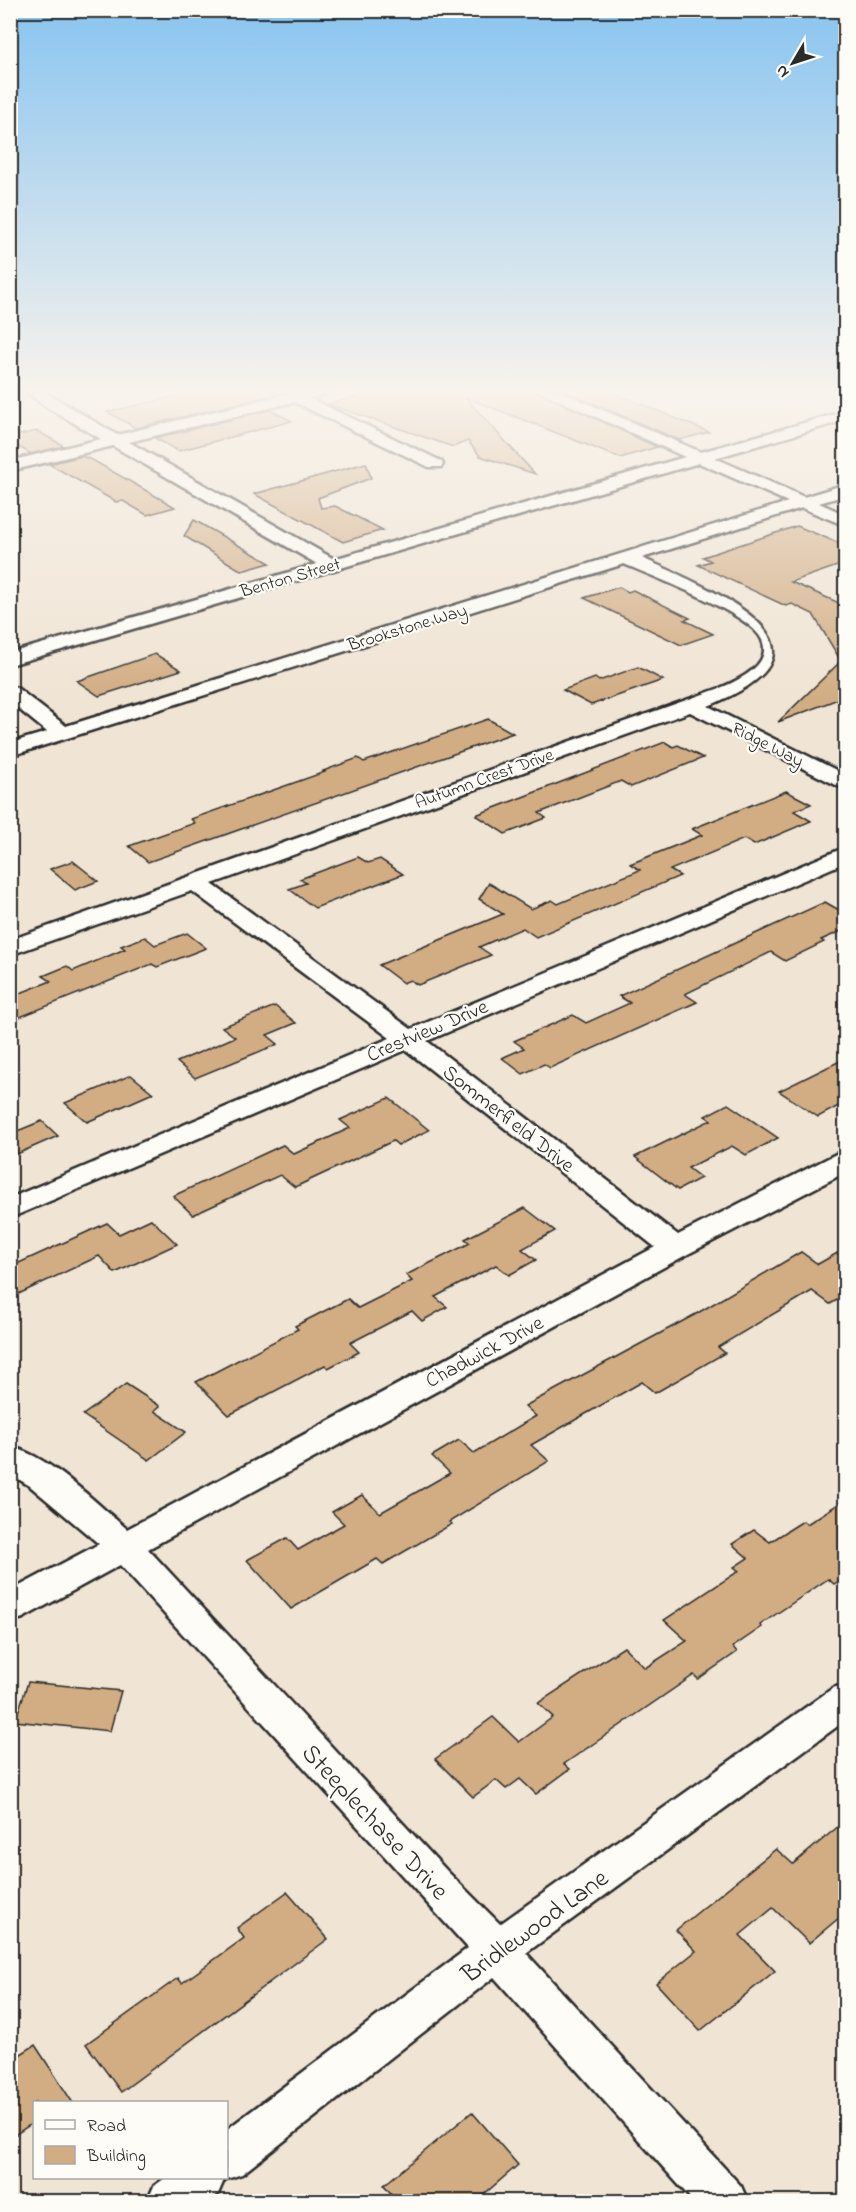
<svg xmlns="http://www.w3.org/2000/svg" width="856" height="2212" font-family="'Indie Flower',sans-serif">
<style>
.building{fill:#d2ad84;stroke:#2b2b2b;stroke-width:1.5}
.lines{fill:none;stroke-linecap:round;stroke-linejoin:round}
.street-casing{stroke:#2b2b2b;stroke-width:5}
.street{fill:#fdfcf7;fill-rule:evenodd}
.labels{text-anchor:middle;stroke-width:4.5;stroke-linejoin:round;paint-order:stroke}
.far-street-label{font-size:18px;fill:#2b2b2b;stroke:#fdfcf7}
.street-label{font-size:21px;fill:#2b2b2b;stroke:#fdfcf7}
.near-street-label{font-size:26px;fill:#2b2b2b;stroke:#fdfcf7}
</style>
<rect width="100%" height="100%" fill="#f0e4d4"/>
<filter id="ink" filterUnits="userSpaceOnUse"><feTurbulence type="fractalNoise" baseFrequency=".0167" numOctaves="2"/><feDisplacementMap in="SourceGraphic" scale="12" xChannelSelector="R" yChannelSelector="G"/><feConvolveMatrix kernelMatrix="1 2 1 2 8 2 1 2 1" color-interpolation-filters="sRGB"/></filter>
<g filter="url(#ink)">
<!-- building -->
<g class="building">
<polygon points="208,389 277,389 274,395 136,428 107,412"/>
<polygon points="387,389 532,389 657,447 620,458 465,397 535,474 480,456 468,441 453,447 328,404"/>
<polygon points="560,389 605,389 709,432 679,440"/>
<polygon points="270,410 292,421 178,451 155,438"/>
<polygon points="37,431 64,446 31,454 10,442 10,437"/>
<polygon points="82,456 94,461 175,507 147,515 123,501 116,502 49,464"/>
<polygon points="366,463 371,478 318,498 321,508 335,506 383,530 343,542 254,494"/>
<polygon points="194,520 270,563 242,571 184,536"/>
<polygon points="797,526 846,546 846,563 791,582 846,606 846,696 778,722 841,661 813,614 792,604 786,606 698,565 711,561 703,557"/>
<polygon points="619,587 628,592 633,590 690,618 684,620 713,634 681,645 584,598"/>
<polygon points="155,654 181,670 99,696 77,681"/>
<polygon points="638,667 663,680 591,705 563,690 595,678 599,681"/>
<polygon points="488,719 513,733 148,862 129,846 195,823 191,819 325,772 323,771 358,758 364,762"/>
<polygon points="665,742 673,747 678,745 703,758 631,787 621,781 539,813 546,818 505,834 476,815"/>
<polygon points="786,791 811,804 794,811 811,821 754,845 744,839 670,870 680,876 536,937 523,928 479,947 491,955 418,985 410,980 403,983 379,965 503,914 479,899 489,883 531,909 552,900 558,904 640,870 630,864 702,835 692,829"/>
<polygon points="358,857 368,863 380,859 403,874 315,908 289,889 306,883 300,879"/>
<polygon points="73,861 98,881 75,890 50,869"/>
<polygon points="825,902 846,914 846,929 821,940 824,942 785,961 771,952 685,994 697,1002 550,1068 544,1064 523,1074 502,1058 524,1048 514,1041 573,1015 586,1023 630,1003 619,996"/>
<polygon points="187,933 206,948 157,967 152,964 10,1021 10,997 51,981 43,976 67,966 73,971 125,949 121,946 145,937 155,945"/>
<polygon points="275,1006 296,1023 267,1035 278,1044 195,1078 177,1062 235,1037 222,1027"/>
<polygon points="846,1058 846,1102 818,1117 779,1091"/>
<polygon points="131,1075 153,1093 87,1122 65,1103"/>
<polygon points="389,1098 429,1130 398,1145 393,1141 295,1187 280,1175 193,1215 173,1196 283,1145 294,1154 350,1128 340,1120"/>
<polygon points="728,1104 778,1138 746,1155 732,1146 688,1168 701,1178 678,1190 635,1157 711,1120 705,1116"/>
<polygon points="42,1121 58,1136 10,1157 10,1134"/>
<polygon points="525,1208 555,1231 522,1249 536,1260 509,1275 496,1265 435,1297 447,1307 422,1321 412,1311 350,1343 359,1352 328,1368 325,1365 229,1415 196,1382 298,1329 295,1326 348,1299 358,1308 412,1281 406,1275 470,1243 465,1239"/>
<polygon points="151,1219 177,1244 115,1273 99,1256 10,1298 10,1267 107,1223 119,1234"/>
<polygon points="846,1248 846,1295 830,1304 812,1291 718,1347 725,1353 655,1393 642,1382 531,1445 549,1461 449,1522 452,1524 383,1564 377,1559 291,1609 247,1560 287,1538 298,1550 344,1524 332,1512 362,1495 380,1513 450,1473 432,1456 459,1440 474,1453 536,1416 525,1406 696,1314 801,1252 818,1264"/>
<polygon points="126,1384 160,1406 154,1411 186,1432 149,1460 83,1415"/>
<polygon points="846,1499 846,1576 834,1584 828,1579 760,1625 762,1627 733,1647 737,1652 698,1679 694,1675 564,1764 570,1769 536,1794 520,1779 506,1789 496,1780 473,1797 435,1759 493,1717 519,1742 553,1717 538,1703 624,1647 645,1668 687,1641 664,1620 739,1571 734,1567 748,1558 732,1544 754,1530 770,1542 803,1521 807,1524"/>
<polygon points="28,1682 121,1691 110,1731 15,1721"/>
<polygon points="846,1820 846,1912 809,1943 773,1908 740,1935 775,1971 700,2031 656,1983 696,1951 676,1930 776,1849 793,1864"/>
<polygon points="287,1892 328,1939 121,2092 86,2044 178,1978 182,1983 244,1938 237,1928"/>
<polygon points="35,2045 73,2103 34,2103 34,2122 10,2138 10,2061"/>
<polygon points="472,2112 518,2165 475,2202 398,2202 384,2185"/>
</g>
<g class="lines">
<!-- street casing -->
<g class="street-casing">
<path id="street" d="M23,389h17l77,46 190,-46h27l-2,3 -23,6 132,63 2,3 -2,3h-12l-135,-65 -165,40 205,117 351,-102 -151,-68h20l147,63 145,-41v9l-131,38 89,39 42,-13v11l-27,8 27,12v11l-44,-18 -160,50c73,33 214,89 66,148l138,69v15l-156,-78 -478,172 199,145 435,-182v15l-419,179 251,194 158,-81 10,-3v21l-160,83 -538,294 299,322 53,53 333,-236 13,-4v36l-320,233 215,233 7,16h-54l-200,-225 -252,197 -18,6 -6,14 -10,8h-61l7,-16 11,-8h61v-48l242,-182 -348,-383 -97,53 -13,4v-31l89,-47 -69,-58 -20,-12v-28c45,14 82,54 117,83l528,-282 -249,-197 -396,168v-20l380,-160 -198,-147 -182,64v-15l710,-252c17,-7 53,-23 42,-48 -10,-26 -110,-64 -138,-76l-614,192v-13l37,-11 -37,-30v-16l7,2 49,38 722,-224 -89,-39 -689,202v-12l307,-89 -204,-118 -103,25v-10l91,-22 -56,-33z"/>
</g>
<!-- street -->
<use href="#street" class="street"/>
</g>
</g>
<!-- sky -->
<linearGradient id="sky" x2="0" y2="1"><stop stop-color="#88c4f0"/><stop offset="0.56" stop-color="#f8f3ec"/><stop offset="1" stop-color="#f8f3ec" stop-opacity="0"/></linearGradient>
<rect width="856" height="699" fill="url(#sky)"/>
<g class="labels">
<!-- far-street labels -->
<g class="far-street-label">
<text transform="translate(290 577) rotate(-16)" y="6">Benton Street</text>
<text transform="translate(407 627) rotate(-17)" y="6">Brookstone Way</text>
<text transform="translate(768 744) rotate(27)" y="6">Ridge Way</text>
<text transform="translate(484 778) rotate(-20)" y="6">Autumn Crest Drive</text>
</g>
<!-- street labels -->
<g class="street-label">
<text transform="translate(427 1030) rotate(-23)" y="7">Crestview Drive</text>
<text transform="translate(509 1118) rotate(38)" y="7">Sommerfield Drive</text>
<text transform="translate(484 1351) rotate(-28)" y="7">Chadwick Drive</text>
</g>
<!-- near-street labels -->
<g class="near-street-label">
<text transform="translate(376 1821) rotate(47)" y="9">Steeplechase Drive</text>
<text transform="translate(534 1925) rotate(-36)" y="9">Bridlewood Lane</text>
</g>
</g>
<!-- margin -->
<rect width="856" height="2212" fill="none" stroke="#fdfcf7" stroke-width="36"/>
<rect x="18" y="18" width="820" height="2176" fill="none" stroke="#2b2b2b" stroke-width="2" filter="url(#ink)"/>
<!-- legend -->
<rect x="33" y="2101" width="195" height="78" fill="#fdfcf7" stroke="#a9a8a5" stroke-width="1.5"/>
<rect x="45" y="2120" width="30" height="9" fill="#fdfcf7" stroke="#a9a8a5" stroke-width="1.5"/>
<text x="87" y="2131" font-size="18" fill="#2b2b2b">Road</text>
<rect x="45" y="2146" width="30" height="18" fill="#d2ad84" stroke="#a9a8a5" stroke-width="1.5"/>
<text x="87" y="2161" font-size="18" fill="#2b2b2b">Building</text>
<!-- north arrow -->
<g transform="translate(793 63) rotate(231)" stroke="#fdfcf7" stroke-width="4.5" paint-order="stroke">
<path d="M0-4.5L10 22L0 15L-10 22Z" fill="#2b2b2b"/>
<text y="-9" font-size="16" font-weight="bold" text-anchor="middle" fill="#2b2b2b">N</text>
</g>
</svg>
